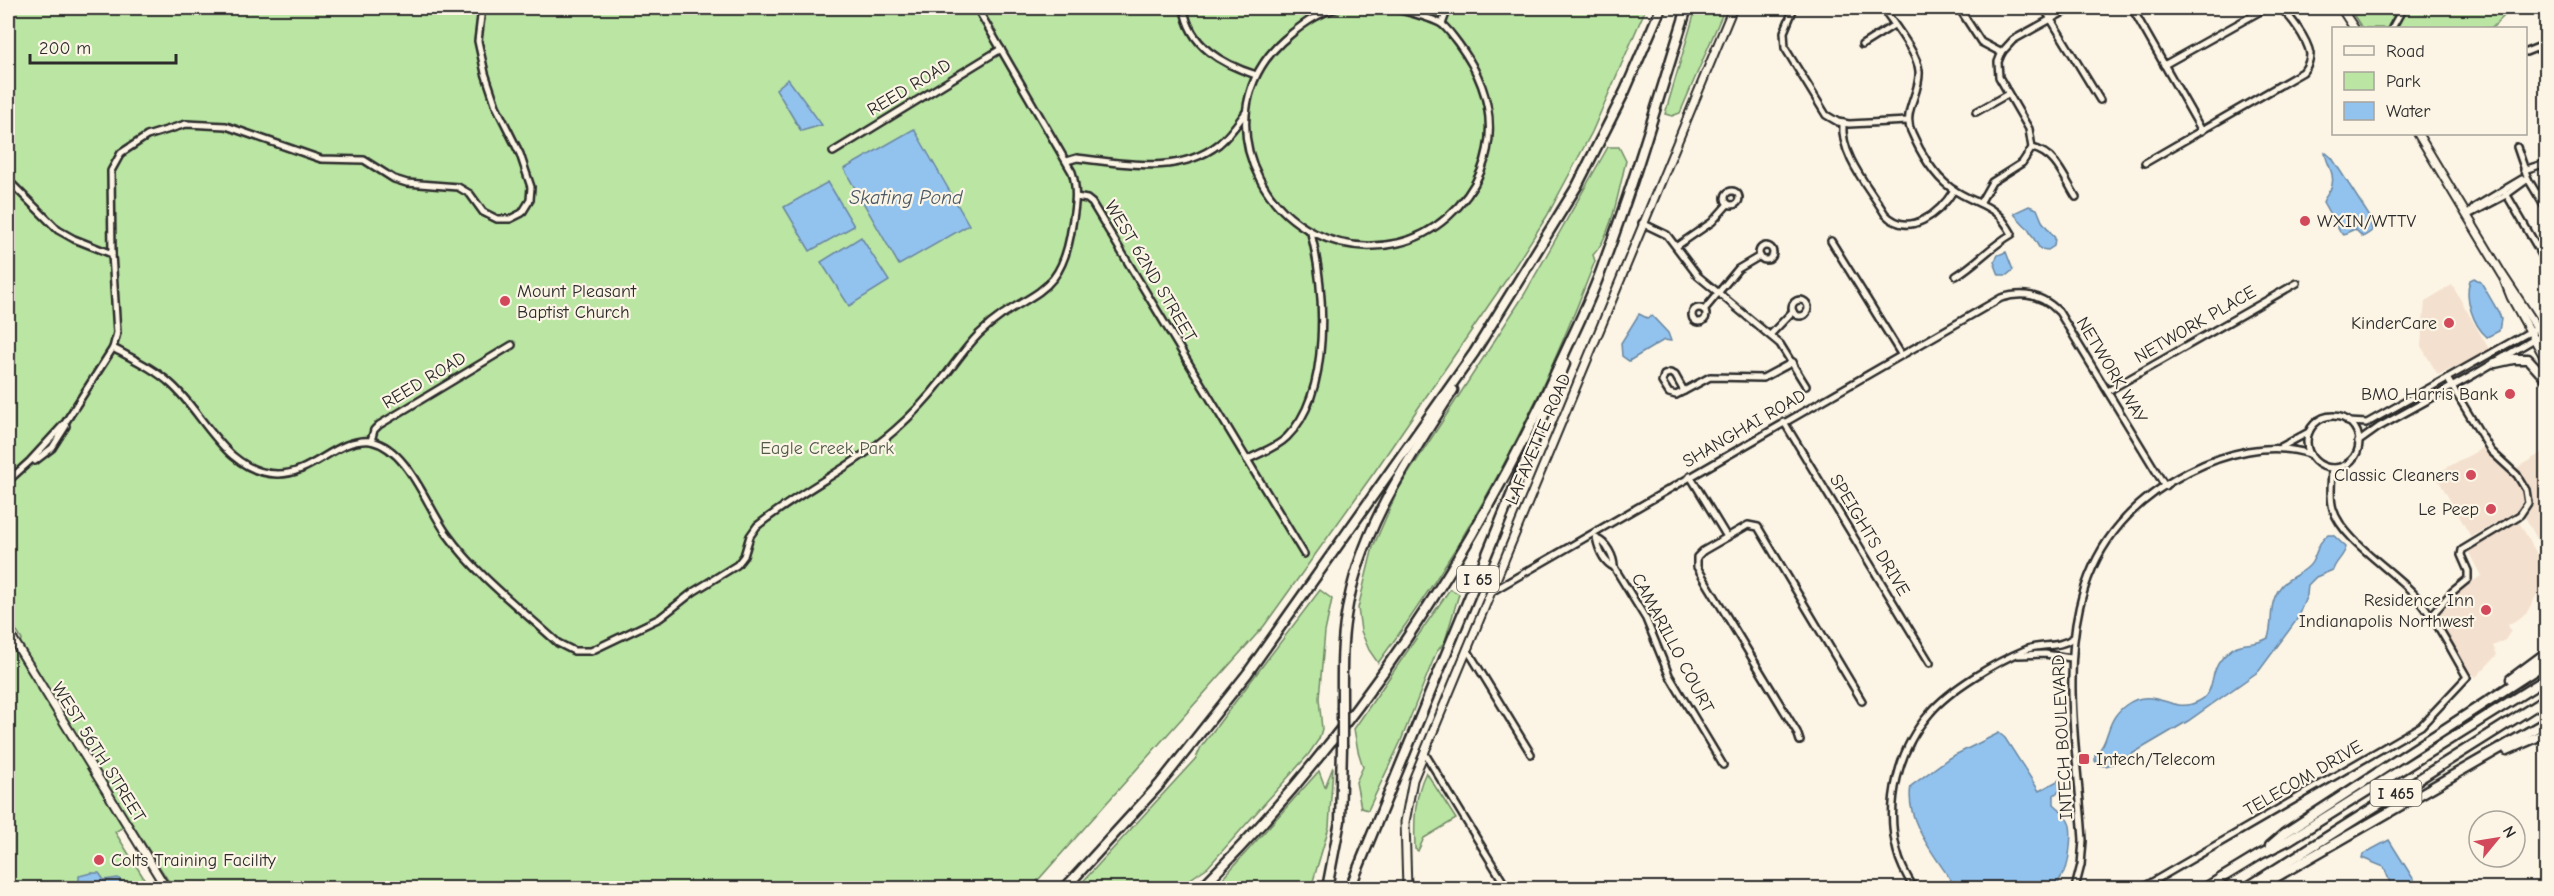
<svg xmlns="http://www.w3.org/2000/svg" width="2554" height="896" font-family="'Comic Neue',sans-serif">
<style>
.built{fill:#f4e0ce}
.green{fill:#bae5a3;stroke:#728867;stroke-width:1.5}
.water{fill:#92c2ee;stroke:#6986a0;stroke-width:1.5}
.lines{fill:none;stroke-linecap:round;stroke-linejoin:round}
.minor-casing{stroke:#2b2b2b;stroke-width:10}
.major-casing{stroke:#2b2b2b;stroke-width:11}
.highway-casing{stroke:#2b2b2b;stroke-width:13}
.minor{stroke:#fcf5e5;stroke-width:5}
.major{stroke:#fcf5e5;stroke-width:7}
.highway{stroke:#fcf5e5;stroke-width:8}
.highway-bridge-casing{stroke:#2b2b2b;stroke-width:13;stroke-linecap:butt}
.highway-bridge{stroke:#fcf5e5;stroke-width:8}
.poi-dot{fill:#d1495b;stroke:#fcf5e5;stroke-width:2}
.labels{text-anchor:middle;stroke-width:4.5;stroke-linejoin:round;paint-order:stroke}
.shield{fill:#fcf5e5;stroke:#6a6863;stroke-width:1.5}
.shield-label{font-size:16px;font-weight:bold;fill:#2b2b2b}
.street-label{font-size:18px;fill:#2b2b2b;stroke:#fcf5e5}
.poi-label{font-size:18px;fill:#2b2b2b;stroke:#fcf5e5;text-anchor:end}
.park-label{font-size:18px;fill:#4f5a49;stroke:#fcf5e5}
.water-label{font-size:20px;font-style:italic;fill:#4a5866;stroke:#fcf5e5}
</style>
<rect width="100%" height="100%" fill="#fcf5e5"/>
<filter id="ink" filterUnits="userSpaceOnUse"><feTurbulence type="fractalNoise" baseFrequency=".0167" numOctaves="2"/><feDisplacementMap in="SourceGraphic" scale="12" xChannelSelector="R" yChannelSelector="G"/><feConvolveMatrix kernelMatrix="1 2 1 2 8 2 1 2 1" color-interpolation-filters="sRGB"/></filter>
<g filter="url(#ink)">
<!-- built -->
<g class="built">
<polygon points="2452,285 2489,349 2456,368 2449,369 2438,375 2421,346 2425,301"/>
<polygon points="2483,448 2515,480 2524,496 2518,511 2471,537 2435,474"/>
<polygon points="2546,450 2546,555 2525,517 2531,500 2527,486 2515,469"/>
<polygon points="2514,522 2519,522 2546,570 2546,578 2526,614 2508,625 2511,631 2505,640 2493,646 2497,655 2476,677 2466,669 2437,618 2451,597 2481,576 2467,549"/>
</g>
<!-- green -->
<g class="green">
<polygon points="8,8 1646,8 1592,132 1547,216 1506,280 1373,474 1264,626 1031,888 173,888 131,822 115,832 150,888 8,888 8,649 22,640 8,617"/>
<polygon points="1696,8 1725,8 1680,113 1672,116 1665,114"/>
<polygon points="2349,8 2518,8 2506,14 2492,28 2362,28"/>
<path d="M1608,147h11l7,14c-7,27 -14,75 -33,94l2,6c-56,148 -123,275 -217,402l-9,-13 -8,-19 -3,-23 15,-61 26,-59 125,-193z"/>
<polygon points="1450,589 1459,594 1445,641 1436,653 1400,743 1368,810 1361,808 1356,782 1363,767 1358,751 1354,729"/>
<polygon points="1320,590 1332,599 1325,632 1319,698 1322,729 1319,739 1308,755 1208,867 1177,888 1077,888 1196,758 1201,747"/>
<polygon points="1333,767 1329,827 1311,888 1214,888 1319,771 1325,787"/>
<path d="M1426,772l30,47 -32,19 -6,13 -3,-2c-1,-27 -1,-52 11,-77z"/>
</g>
<!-- water -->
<g class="water">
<polygon points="788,79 822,125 801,131 776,89"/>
<polygon points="914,129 969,225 899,265 844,169"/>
<path d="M2325,152l7,6 38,59 2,14 -9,6 -8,-8 -11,5 -4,-2 -17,-30c2,-6 7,-9 9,-17 3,-13 -6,-21 -7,-33z"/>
<polygon points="828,182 854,226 810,251 784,207"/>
<polygon points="2029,206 2037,209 2042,221 2055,238 2054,246 2048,250 2040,249 2028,229 2015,215 2014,213"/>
<polygon points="861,237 889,281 849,306 821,262"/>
<polygon points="2006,252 2013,270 2007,275 1999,275 1994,262 1998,255"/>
<path d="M2474,278l7,4 18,31 2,6 -2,12 -12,6c-14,-12 -23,-39 -17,-57z"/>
<polygon points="1639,314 1647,318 1652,316 1668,333 1671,341 1664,340 1629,361 1622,356 1621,343"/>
<path d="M2328,535h5l13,12c-1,8 -11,15 -13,23l-17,7 -8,8 -1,10 -11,26 -37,50 -71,50 -68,40 -14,5 -7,-1 -4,-4v-6c16,-14 9,-34 31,-50 26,-19 44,6 66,-1 26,-8 15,-26 28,-43 20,-26 28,-11 48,-23 6,-19 -1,-34 14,-53 8,-9 24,-12 30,-23 6,-11 5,-19 16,-27z"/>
<path d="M1999,733l6,5 34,53 22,-12 3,5 -1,4 -9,7v9c6,5 12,11 15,19 4,7 0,41 -4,48 -4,7 -7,9 -8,17h-33l-7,-7 -15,7h-46c-18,-29 -52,-66 -45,-102l38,-28z"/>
<polygon points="2389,840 2419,888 2392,888 2384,867 2362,858 2363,854"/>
<polygon points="91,873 99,873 104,880 118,878 124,883 118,888 89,888 79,884 79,876"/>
</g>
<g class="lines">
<!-- minor casing -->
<g class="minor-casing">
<g id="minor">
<path d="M1184,8c5,38 38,56 72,67"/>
<path d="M1338,8c-18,4 -32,14 -47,26 -101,79 -19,236 107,209 36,-8 69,-38 83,-72 18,-46 5,-90 -23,-128 -5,-6 -11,-16 -18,-20 -14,-7 -32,-11 -48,-15"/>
<polyline points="1794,8 1784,32 1785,48 1826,115 1838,122 1849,124 1908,121"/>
<path d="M1883,8c10,15 35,46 36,63 2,22 -18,41 -7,62 8,19 22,43 39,55 27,19 43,13 61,46 -21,12 -36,30 -56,42"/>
<polyline points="1959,8 1981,42 2002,53"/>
<polyline points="2044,8 2100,100"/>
<polyline points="2132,8 2202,131"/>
<polyline points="1442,24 1448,8"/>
<polyline points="2392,28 2403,8"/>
<polyline points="1862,45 1894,25"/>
<polyline points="2526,52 2546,44"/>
<polyline points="2164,65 2266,8"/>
<polyline points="1976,112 2008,94"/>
<path d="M1843,123c-3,33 26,64 42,91 24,25 55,-1 69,-24"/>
<polyline points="2517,147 2528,179 2546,209"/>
<path d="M2032,148c24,5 32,30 44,49"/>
<polyline points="833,152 1001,49"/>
<path d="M1067,161l10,-3c47,5 101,18 142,-14 11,-9 19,-21 27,-32"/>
<path d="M2145,163l158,-91c4,-5 7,-11 7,-18 -2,-13 -21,-43 -33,-46"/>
<polyline points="2524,170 2546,163"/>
<polyline points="8,180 58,230 74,239 112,254"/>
<polyline points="2504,190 2546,262"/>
<circle cx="1732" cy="198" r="7"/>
<polyline points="2538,195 2546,186"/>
<polyline points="1076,197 1087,199 1092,203 1304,554"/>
<polyline points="1980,203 1992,182 2022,163 2032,148 2029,129 1999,77 1998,62 2002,52 2013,40 2071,8"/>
<polyline points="2468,215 2506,195 2528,179"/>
<polyline points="2467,216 2475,207 2522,179 2528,179"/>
<polyline points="1642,223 1667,235 1698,276 1780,344 1806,386"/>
<polyline points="1831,241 1901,354"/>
<circle cx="1766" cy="253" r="7"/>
<polyline points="1677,246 1712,222 1728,204"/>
<circle cx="1800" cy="308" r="8"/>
<circle cx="1699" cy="315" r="7"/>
<polyline points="1704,310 1738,269 1760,256"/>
<polyline points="1770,335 1793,311"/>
<path d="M113,348c20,11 42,21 59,37 33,30 54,88 105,89 36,1 58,-36 94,-33l3,-11 5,-5 133,-80"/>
<polygon points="1670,373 1675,375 1684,391 1676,395 1669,393 1662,382 1664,375"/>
<polyline points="1684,391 1710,377 1763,378 1793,362"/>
<polyline points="2108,391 2297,283"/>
<circle cx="2333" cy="442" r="26"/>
<polyline points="1784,422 1930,663"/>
<polyline points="2348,422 2367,423 2538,327 2546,327"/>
<path d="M371,441c37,8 55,64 76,93 30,42 73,74 111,109l16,8h17l69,-33 33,-26 44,-27 7,-9 6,-20 7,-10c43,-35 96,-59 138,-96 17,-15 33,-32 47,-50 12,-15 23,-32 37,-46 47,-46 82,-30 93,-109 3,-18 6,-35 0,-53l-95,-164"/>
<polyline points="2358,442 2379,427 2475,374 2536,338"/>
<polyline points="2281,447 2309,432"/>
<path d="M1247,460c14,-8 29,-12 40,-23 45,-45 38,-147 24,-204"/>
<polyline points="35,461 52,448 66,426"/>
<polyline points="1690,476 1727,537"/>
<polyline points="8,481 30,461 65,423 113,348 117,333 112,254 111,171 121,153 147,136 186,124 226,126 321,159 364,160 394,179 407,183 458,187 470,194 483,212 497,219 510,219 522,213 530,200 531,187 520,154 496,106 485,73 478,41 482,8"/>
<path d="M1596,537c2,10 7,25 18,30"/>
<path d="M1597,539c9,3 17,18 17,28l32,52 23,56 54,90"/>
<path d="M1491,592l510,-294c23,-7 42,-3 58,14l106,174"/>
<polyline points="2431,616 2452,592 2468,579 2468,571 2461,555 2462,550 2520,515 2528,503 2526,490 2517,475 2491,451 2447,378"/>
<polyline points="1467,649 1531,754"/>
<polyline points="2018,655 2045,654 2071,658"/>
<polyline points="1800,741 1797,732 1697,567 1697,557 1703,551 1748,525 1758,527 1862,701"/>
<polyline points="1424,752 1507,888"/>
<polyline points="149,888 161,881"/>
<path d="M1914,888c-7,-11 -14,-24 -17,-37 -12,-47 1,-102 33,-138 20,-24 66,-51 95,-63 16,-7 33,-1 48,-12"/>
<path d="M2075,888l6,-23 2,-25c-9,-139 -48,-289 105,-368 37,-19 82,-31 122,-18"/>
<path d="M2142,888l279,-162 46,-49c-16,-27 -31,-58 -52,-82 -22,-25 -73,-55 -82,-86 -4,-13 -1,-28 -1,-41"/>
</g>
</g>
<!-- major casing -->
<g class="major-casing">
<g id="major">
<polyline points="2341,8 2354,28"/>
<polyline points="2418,134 2502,274 2546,341"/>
<polyline points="2505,282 2511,297 2546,360"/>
<polyline points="8,631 166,888"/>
<polyline points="1407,888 1405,822 1413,780 1733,8"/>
</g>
</g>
<!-- highway casing -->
<g class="highway-casing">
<g id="highway">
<polyline points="2495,363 2513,359 2528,359 2546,379"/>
<polyline points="2511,679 2546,653"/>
<path d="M1342,707c0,-30 -1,-61 4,-91 13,-86 62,-155 107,-226"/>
<polyline points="2507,750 2546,733"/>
<polyline points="2270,846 2285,833 2546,663"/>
<polyline points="1065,888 1159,785 1247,674 1474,353 1577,186 1625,91 1661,8"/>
<path d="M1201,888c152,-152 273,-333 361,-529 14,-31 30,-62 41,-94 32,-84 57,-172 84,-257"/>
<polyline points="1327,888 1340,821 1342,747"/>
<polyline points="1350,888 1565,364"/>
<polyline points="2205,888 2261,854 2289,840 2546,679"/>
<polyline points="2246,888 2546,699"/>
<polyline points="2257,888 2546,722"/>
</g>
</g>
<!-- minor -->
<use href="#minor" class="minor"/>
<!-- major -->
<use href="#major" class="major"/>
<!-- highway -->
<use href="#highway" class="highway"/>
<!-- highway-bridge casing -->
<g class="highway-bridge-casing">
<polyline id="highway-bridge" points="1342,747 1342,707"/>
</g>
<!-- highway-bridge -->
<use href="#highway-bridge" class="highway-bridge"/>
</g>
</g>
<!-- markers -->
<g class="poi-dot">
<circle cx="2305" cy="221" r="6"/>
<circle cx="505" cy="301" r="6"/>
<circle cx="2449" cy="323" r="6"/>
<circle cx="2510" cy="394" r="6"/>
<circle cx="2471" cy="475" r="6"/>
<circle cx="2491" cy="509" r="6"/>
<circle cx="2486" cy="610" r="6"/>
<rect x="2078" y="753" width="12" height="12" rx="3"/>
<circle cx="99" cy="860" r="6"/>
</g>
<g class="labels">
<!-- shield labels -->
<g class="shield">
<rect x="1457" y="566" width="42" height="26" rx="4.5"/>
<rect x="2370.5" y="780" width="51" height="26" rx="4.5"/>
</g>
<g class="shield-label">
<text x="1478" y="585">I 65</text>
<text x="2396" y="799">I 465</text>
</g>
<!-- street labels -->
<g class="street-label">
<text transform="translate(909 87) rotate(-31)" y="6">REED ROAD</text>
<text transform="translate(1151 271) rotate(59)" y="6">WEST 62ND STREET</text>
<text transform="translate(2195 324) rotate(-30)" y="6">NETWORK PLACE</text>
<text transform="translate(2112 370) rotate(59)" y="6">NETWORK WAY</text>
<text transform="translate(424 380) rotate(-31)" y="6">REED ROAD</text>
<text transform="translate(1744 428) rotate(-30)" y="6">SHANGHAI ROAD</text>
<text transform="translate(1538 439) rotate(-67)" y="6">LAFAYETTE ROAD</text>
<text transform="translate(1870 535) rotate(59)" y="6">SPEIGHTS DRIVE</text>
<text transform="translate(1673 643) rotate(62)" y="6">CAMARILLO COURT</text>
<text transform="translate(2062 737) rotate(-93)" y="6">INTECH BOULEVARD</text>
<text transform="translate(99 752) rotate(58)" y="6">WEST 56TH STREET</text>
<text transform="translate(2303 778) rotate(-30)" y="6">TELECOM DRIVE</text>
</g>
<!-- poi labels -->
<g class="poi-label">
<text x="2317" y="227" text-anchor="start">WXIN/WTTV</text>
<text x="517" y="297" text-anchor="start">Mount Pleasant<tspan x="517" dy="21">Baptist Church</tspan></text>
<text x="2437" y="329">KinderCare</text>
<text x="2498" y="400">BMO Harris Bank</text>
<text x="2459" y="481">Classic Cleaners</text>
<text x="2479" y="515">Le Peep</text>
<text x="2474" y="606">Residence Inn<tspan x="2474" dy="21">Indianapolis Northwest</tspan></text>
<text x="2096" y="765" text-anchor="start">Intech/Telecom</text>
<text x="111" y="866" text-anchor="start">Colts Training Facility</text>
</g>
<!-- park labels -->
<g class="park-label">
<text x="827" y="454">Eagle Creek Park</text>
</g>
<!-- water labels -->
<g class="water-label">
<text x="906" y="204">Skating Pond</text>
</g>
</g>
<!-- margin -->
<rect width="2554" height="896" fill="none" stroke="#fcf5e5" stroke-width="30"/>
<rect x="15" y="15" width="2524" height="866" fill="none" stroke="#2b2b2b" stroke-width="2" filter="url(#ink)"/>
<!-- legend -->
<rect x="2332" y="27" width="195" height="108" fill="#fcf5e5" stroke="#a8a49b" stroke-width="1.5"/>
<rect x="2344" y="46" width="30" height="9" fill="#fcf5e5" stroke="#a8a49b" stroke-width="1.5"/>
<text x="2386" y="57" font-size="18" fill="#2b2b2b">Road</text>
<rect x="2344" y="72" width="30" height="18" fill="#bae5a3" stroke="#a8a49b" stroke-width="1.5"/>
<text x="2386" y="87" font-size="18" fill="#2b2b2b">Park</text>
<rect x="2344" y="102" width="30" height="18" fill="#92c2ee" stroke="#a8a49b" stroke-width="1.5"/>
<text x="2386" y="117" font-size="18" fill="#2b2b2b">Water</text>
<!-- north arrow -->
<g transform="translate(2497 839) rotate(60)"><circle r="28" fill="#fcf5e5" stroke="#a8a49b" stroke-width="1.5"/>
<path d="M0-4.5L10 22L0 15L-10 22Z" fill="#d1495b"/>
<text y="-9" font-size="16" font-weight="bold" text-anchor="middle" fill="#2b2b2b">N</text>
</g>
<!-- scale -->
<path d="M30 54v9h146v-9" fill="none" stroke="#2b2b2b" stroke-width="3"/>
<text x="39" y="54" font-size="18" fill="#2b2b2b" stroke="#fcf5e5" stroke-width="4.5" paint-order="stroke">200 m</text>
</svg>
